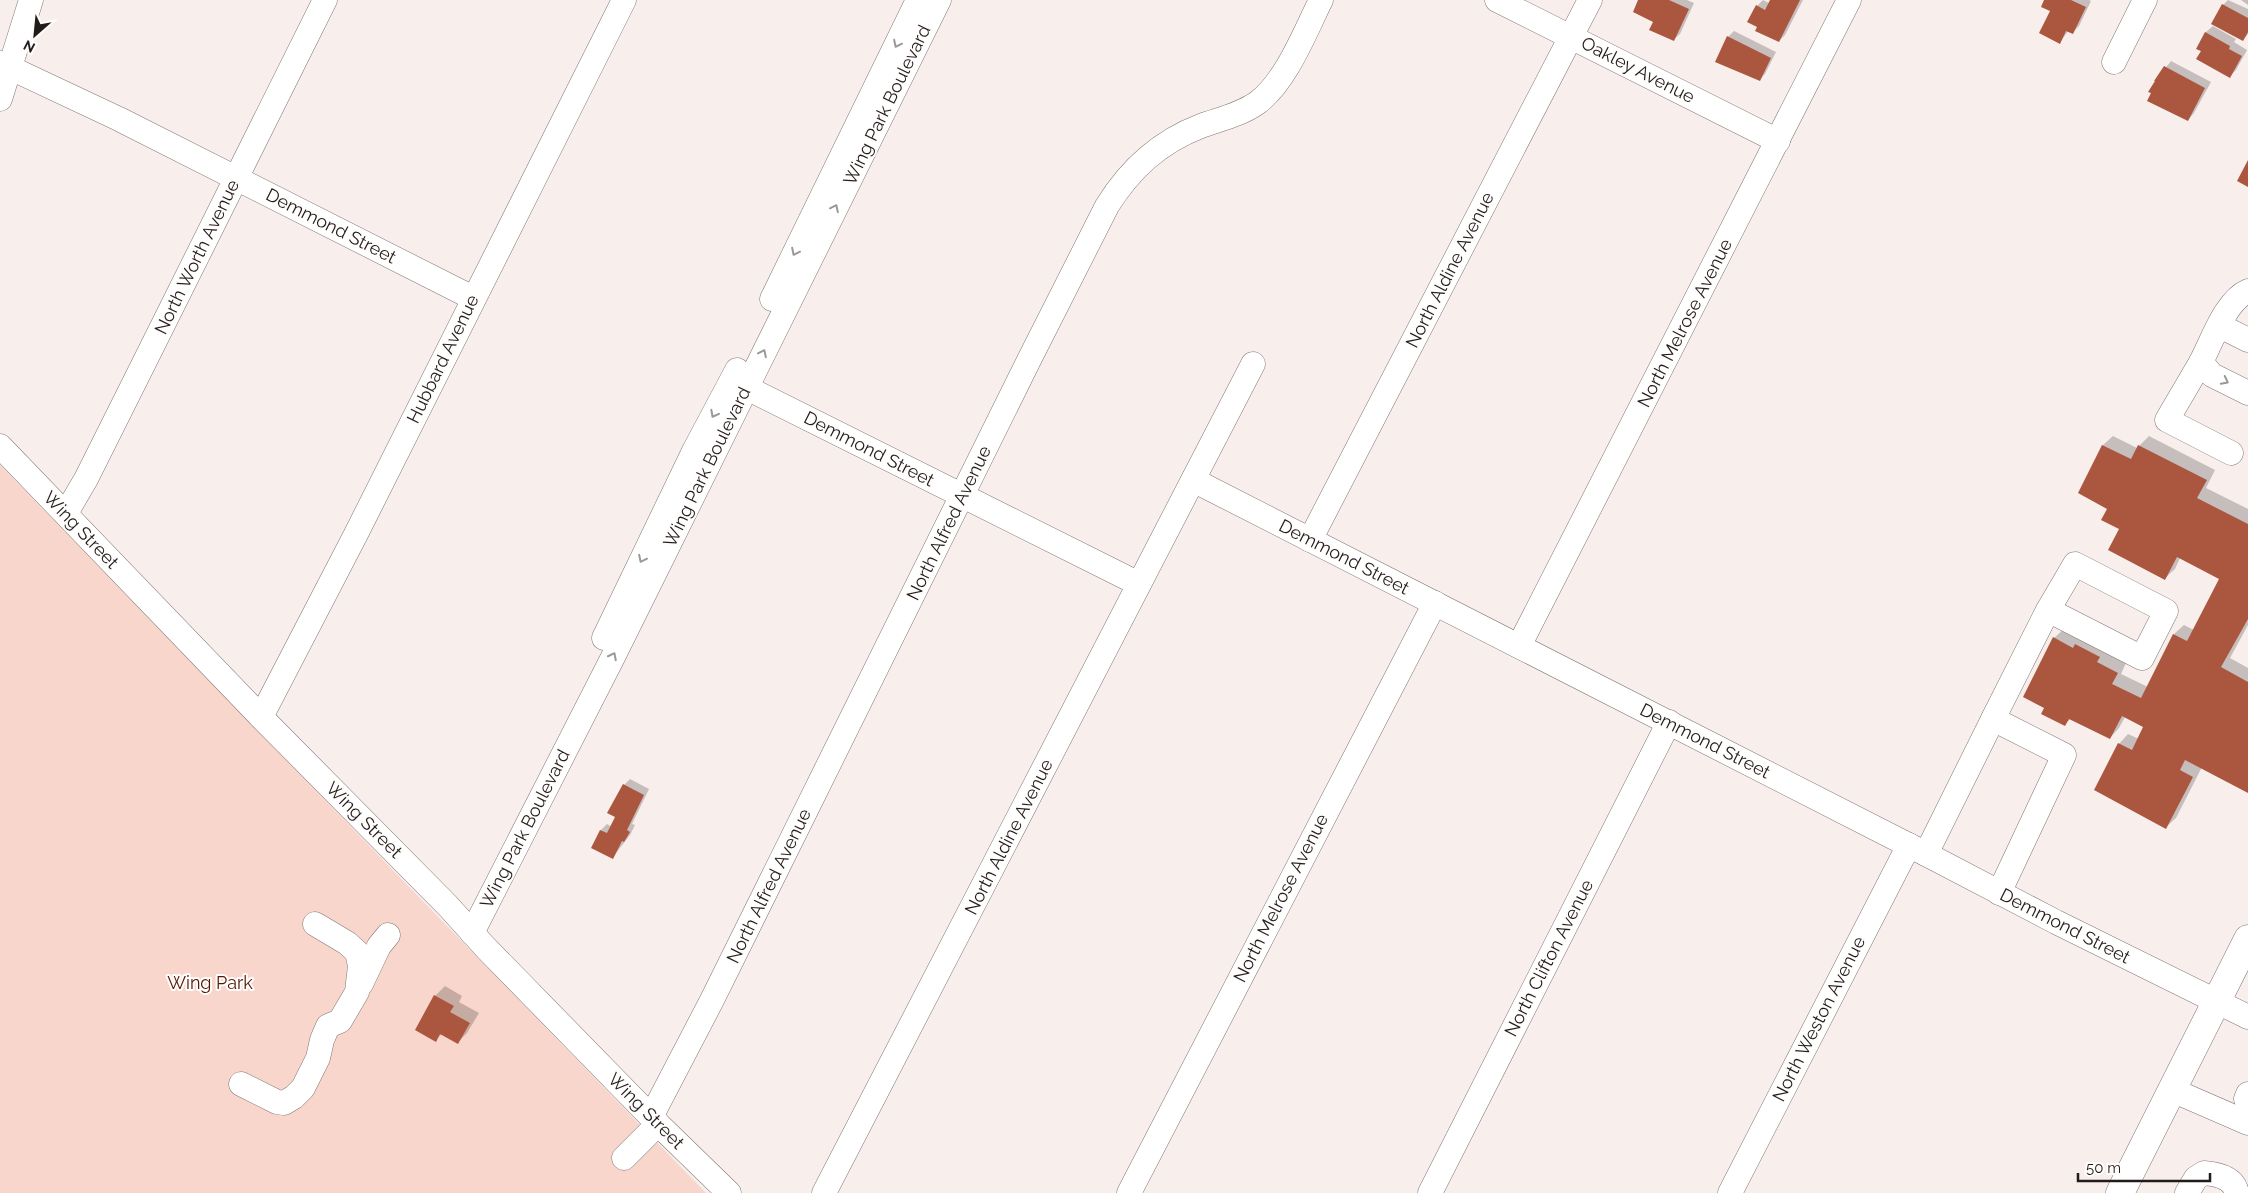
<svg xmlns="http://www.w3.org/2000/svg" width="2248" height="1193" font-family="Raleway,sans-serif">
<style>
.green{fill:#f8d6cc}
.shadow{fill:#0003}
.building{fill:#ab573f}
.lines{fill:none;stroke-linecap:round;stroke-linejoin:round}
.minor-casing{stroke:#807775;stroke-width:25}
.major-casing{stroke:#807775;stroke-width:29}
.minor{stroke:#fff;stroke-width:24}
.major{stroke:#fff;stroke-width:28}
.oneway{stroke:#9b9998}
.labels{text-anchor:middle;stroke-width:4;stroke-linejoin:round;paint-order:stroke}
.street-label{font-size:18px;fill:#201c1b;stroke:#fffdfc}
.park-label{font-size:18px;fill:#511908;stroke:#fffdfc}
</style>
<rect width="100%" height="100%" fill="#f8eeeb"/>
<!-- green -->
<polygon class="green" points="0,465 706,1193 0,1193"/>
<!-- shadow -->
<g class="shadow">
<polygon points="1640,0 1687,0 1694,3 1680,34 1673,40 1655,21"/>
<polygon points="1763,0 1769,3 1771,0 1803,0 1785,35 1779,41 1758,26 1757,6"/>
<polygon points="2046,0 2089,0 2091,1 2079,26 2073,32 2069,30 2060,42 2052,11"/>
<polygon points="2228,0 2248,9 2248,34 2243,40 2223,5"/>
<polygon points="2241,0 2248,0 2248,5"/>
<polygon points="2213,26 2236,39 2234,42 2247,50 2236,70 2230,76 2197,48 2206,32"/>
<polygon points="1734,31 1776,52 1765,74 1759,80 1728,37"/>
<polygon points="2171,61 2211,82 2194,113 2188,120 2156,80"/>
<polygon points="2113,436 2137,448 2149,436 2215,470 2206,488 2248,509 2248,625 2230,658 2248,668 2248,791 2202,767 2176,818 2166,827 2119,744 2128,734 2139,739 2145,727 2125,717 2119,728 2110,738 2071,718 2065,724 2046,707 2054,638 2064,629 2126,663 2121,674 2148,687 2174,634 2184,625 2194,630 2220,578 2180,558 2175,569 2165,578 2120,528 2109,508 2079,493 2103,445"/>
<polygon points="630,779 649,789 632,824 635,825 630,835 613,857 593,847 601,830 607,824 612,827 617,816 624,785"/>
<polygon points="445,986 462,996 459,1002 479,1013 467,1033 458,1042 442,1034 435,1040 435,996"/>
</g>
<!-- building -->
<g class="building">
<polygon points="1638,0 1669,0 1689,9 1674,41 1649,30 1653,22 1633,12"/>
<polygon points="1770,0 1800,0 1779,42 1755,31 1757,27 1747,22 1756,5 1765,10"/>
<polygon points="2044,0 2071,0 2086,7 2073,34 2066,31 2060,44 2039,33 2050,11 2041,7"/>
<polygon points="2222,4 2248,18 2248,32 2243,41 2211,24"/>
<polygon points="2205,32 2230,46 2229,49 2242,56 2230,78 2196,59 2201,51 2196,49"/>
<polygon points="1727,36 1771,58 1760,81 1715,62"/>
<polygon points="2164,66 2205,88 2188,121 2147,101 2151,93 2148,92 2155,81 2154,81"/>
<polygon points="2248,160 2248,187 2237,181"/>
<polygon points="2102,445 2131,459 2138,445 2207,480 2197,498 2248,524 2248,619 2221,667 2248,682 2248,793 2185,760 2180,770 2193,777 2166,829 2094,790 2118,743 2132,750 2143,727 2122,716 2110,739 2069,719 2065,726 2041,714 2044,708 2023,697 2053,637 2073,648 2075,644 2100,657 2097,662 2118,673 2112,684 2141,698 2173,634 2187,641 2219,579 2177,557 2165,580 2108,550 2119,529 2101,520 2107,509 2078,493"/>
<polygon points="623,784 644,795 627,830 630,832 624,842 622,841 613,859 591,848 600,830 607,833 615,817 607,813"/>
<polygon points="434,995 454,1006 450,1012 470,1023 458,1044 440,1034 436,1042 415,1030"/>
</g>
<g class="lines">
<!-- minor casing -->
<g class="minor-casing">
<g id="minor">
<polyline points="1497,0 1778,141"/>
<polyline points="2114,62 2145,0"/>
<polyline points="0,63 119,119 473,298"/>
<polyline points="0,99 31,0"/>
<path d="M2248,291c-22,9 -36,50 -47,71l11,13 36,18"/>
<polyline points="772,299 918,0"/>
<polyline points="2220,326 2248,340"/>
<polyline points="2201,362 2167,420 2231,453"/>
<polyline points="733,381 1139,584"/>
<polyline points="0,446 261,717 448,906 485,947 658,1124 729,1193"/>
<polyline points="1193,480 1926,854 2056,922 2248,1017"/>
<polyline points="66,513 86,479 145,361 325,0"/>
<polyline points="1310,540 1590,0"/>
<polyline points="604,638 694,451 737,370"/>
<polyline points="1519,646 1849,0"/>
<polyline points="261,717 356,534 624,0"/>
<polyline points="1993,719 2048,610 2075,564 2166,611 2142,658 2048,610"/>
<polyline points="1926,854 1993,719 2064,755 1999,893"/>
<polyline points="472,933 612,659 939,0"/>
<polyline points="361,984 379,946 388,935"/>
<polyline points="241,1084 277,1102 284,1103 294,1097 303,1088 318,1058 322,1040 328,1026 340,1021 357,992 360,966 357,952 347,943 315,924"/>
<polyline points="2172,1090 2248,1123"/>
<polyline points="2246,1099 2248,1094"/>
<path d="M651,1117l61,-117 317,-640 78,-154c23,-37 52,-64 94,-80 19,-7 39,-11 56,-23 29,-21 48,-71 64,-103"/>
<polyline points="624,1158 658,1124"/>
<polyline points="824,1193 1253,364"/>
<polyline points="1129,1193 1435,603"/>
<polyline points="1430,1193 1669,722"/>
<polyline points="1730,1193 1909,845"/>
<path d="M2187,1193l9,-15 8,-5c14,1 30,5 33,20"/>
</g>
</g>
<!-- major casing -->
<g class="major-casing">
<polyline id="major" points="2120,1193 2248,939"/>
</g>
<!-- minor -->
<use href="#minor" class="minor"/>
<!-- major -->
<use href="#major" class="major"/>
</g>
<!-- one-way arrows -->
<defs><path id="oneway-chevron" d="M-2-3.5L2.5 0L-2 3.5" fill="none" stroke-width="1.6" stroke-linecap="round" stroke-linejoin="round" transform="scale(1.25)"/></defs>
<g class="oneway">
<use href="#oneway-chevron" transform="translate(897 44) rotate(116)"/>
<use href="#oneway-chevron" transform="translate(835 208) rotate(-64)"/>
<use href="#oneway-chevron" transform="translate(795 252) rotate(116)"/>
<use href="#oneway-chevron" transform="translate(763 353) rotate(-64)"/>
<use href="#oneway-chevron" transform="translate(2225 381) rotate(27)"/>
<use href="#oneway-chevron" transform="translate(714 414) rotate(118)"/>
<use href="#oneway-chevron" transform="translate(642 559) rotate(116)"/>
<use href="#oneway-chevron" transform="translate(613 656) rotate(-63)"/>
</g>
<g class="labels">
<!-- street labels -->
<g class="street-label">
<text transform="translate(1638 70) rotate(27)" y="6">Oakley Avenue</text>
<text transform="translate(887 105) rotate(-64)" y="6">Wing Park Boulevard</text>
<text transform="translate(331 226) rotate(27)" y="6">Demmond Street</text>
<text transform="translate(197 257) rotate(-64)" y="6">North Worth Avenue</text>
<text transform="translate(1450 270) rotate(-63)" y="6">North Aldine Avenue</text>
<text transform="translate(1685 323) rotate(-63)" y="6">North Melrose Avenue</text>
<text transform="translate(443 359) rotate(-64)" y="6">Hubbard Avenue</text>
<text transform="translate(869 449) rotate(27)" y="6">Demmond Street</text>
<text transform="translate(707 467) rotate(-64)" y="6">Wing Park Boulevard</text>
<text transform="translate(949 523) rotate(-64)" y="6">North Alfred Avenue</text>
<text transform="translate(81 530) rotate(46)" y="6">Wing Street</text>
<text transform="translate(1344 557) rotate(27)" y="6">Demmond Street</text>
<text transform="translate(1705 741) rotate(27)" y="6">Demmond Street</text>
<text transform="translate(364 820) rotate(45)" y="6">Wing Street</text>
<text transform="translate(525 829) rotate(-63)" y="6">Wing Park Boulevard</text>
<text transform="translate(1009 837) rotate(-63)" y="6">North Aldine Avenue</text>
<text transform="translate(769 886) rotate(-64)" y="6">North Alfred Avenue</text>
<text transform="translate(1281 898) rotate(-63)" y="6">North Melrose Avenue</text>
<text transform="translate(2065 926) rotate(27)" y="6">Demmond Street</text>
<text transform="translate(1549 958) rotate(-63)" y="6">North Clifton Avenue</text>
<text transform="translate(1819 1019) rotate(-63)" y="6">North Weston Avenue</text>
<text transform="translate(646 1111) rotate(45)" y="6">Wing Street</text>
</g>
<!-- park labels -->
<g class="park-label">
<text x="210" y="989">Wing Park</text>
</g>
</g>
<!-- north arrow -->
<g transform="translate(35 35) rotate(207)" stroke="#fffdfc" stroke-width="4" paint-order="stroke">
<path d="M0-4L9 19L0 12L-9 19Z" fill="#201c1b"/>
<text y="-8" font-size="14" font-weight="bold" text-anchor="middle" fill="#201c1b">N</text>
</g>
<!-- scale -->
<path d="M2078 1173v8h132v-8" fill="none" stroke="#201c1b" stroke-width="2.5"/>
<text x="2086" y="1173" font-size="15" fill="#201c1b" stroke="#fffdfc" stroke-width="4" paint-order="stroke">50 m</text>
</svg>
